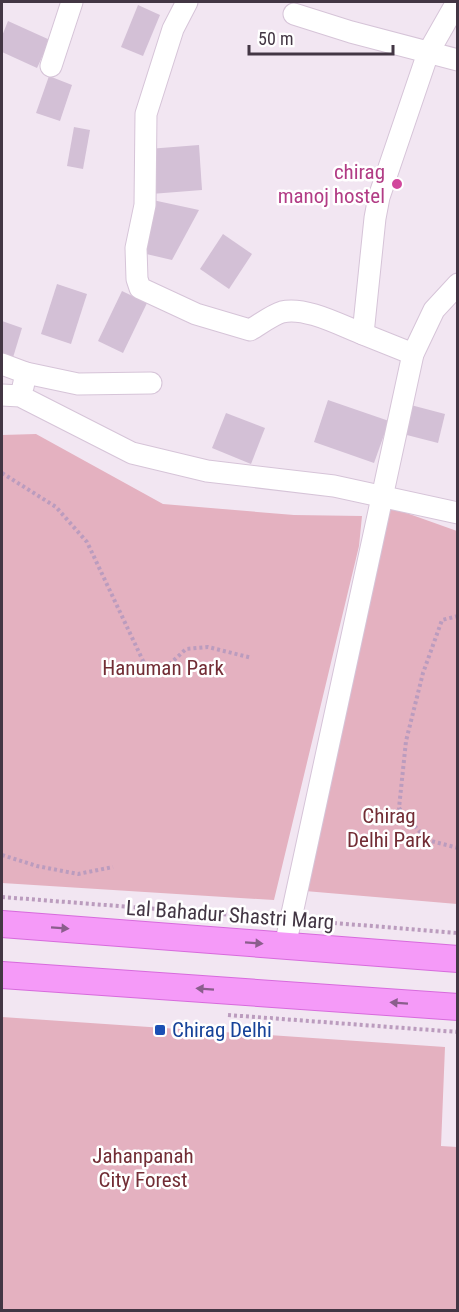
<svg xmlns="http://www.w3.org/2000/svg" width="459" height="1312" font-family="'Roboto Condensed',sans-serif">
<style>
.green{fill:#e4b1c0}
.building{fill:#d3c0d6}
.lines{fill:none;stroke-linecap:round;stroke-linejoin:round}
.minor-casing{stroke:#d6c4d8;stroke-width:23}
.major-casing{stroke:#d76bdc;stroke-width:28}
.path{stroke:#bb9cbe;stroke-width:4;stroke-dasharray:3 3;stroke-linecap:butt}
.minor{stroke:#fff;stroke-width:21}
.major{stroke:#f59af8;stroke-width:26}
.oneway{fill:#8a5e8c}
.hotel-dot{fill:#d1479c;stroke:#fff;stroke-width:2}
.transit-dot{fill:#1a4fb4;stroke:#fff;stroke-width:2}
.labels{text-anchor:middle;stroke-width:5;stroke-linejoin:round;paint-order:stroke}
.hotel-label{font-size:21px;fill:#b23c85;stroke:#fff;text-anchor:end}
.park-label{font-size:21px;fill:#722d35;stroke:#fff}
.street-label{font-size:21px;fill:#433644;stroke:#fff}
.transit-label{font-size:21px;fill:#164399;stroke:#fff;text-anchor:start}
</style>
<rect width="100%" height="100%" fill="#f2e6f2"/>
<!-- green -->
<g class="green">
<polygon points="36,434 163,504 294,515 362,516 359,546 274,900 2,883 2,435"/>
<polygon points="384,505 457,531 457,904 305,891"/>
<polygon points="2,1017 445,1047 441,1146 457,1147 457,1310 2,1310"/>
</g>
<!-- building -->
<g class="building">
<polygon points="138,5 160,15 143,56 121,47"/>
<polygon points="8,21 50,40 37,68 2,52 2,36"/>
<polygon points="49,76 72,85 60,121 36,113"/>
<polygon points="74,127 90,130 83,169 67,166"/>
<polygon points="199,145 202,190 151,194 148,149"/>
<polygon points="148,199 199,210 172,260 142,253"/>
<polygon points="223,234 252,254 229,289 200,269"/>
<polygon points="57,284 87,294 71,344 41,334"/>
<polygon points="122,291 147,303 123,353 98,341"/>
<polygon points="2,321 22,328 11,364 2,361"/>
<polygon points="328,400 389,421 374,463 314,442"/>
<polygon points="407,404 445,414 438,443 399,433"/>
<polygon points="226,413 265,428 251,464 212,448"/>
</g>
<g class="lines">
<!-- minor casing -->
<g class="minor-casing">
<g id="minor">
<path d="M187,2l-14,27 -27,85 -1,91 -9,43 1,31 3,9 56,26 54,16c9,-5 22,-15 32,-18 23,-6 60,14 81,22"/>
<polyline points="294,14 351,32 458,60"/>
<polyline points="51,66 72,2"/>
<polyline points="413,354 363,334 375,218 379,197 428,53 457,2"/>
<polyline points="2,364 26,373 23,387"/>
<polyline points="26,373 78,384 151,383"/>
<polyline points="2,395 20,396 132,453 207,471 334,486 458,513"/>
<polyline points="285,946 413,354 434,310 458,284"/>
</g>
</g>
<!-- major casing -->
<g class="major-casing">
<g id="major">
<polyline points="2,924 458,959"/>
<polyline points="2,975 458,1007"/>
</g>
</g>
<!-- path -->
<g class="path">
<polyline points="2,473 56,507 87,542 144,663 160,673 186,649 208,647 252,658"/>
<polyline points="458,616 442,620 423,673 406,741 399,808 427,840 458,848"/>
<polyline points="2,855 37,866 78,874 113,867"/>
<polyline points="2,897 273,918"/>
<polyline points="310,921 458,933"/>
<polyline points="228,1015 458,1032"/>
</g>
<!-- minor -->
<use href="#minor" class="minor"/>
<!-- major -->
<use href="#major" class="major"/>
</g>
<!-- one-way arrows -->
<defs><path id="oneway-solid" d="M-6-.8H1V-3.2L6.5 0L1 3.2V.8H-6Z" transform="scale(1.5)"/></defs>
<g class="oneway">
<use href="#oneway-solid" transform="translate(60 928) rotate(4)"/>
<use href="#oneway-solid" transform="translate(254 943) rotate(4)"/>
<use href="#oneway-solid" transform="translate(205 989) rotate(-176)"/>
<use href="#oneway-solid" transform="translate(399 1003) rotate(-176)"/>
</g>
<!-- markers -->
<circle class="hotel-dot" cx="397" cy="184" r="6"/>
<rect class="transit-dot" x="154" y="1024" width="12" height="12" rx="3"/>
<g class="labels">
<!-- hotel labels -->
<g class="hotel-label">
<text x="385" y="179">chirag<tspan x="385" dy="24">manoj hostel</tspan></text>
</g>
<!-- park labels -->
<g class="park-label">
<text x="163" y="675">Hanuman Park</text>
<text x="389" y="823">Chirag<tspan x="389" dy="24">Delhi Park</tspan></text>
<text x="143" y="1163">Jahanpanah<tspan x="143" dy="24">City Forest</tspan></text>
</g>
<!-- street labels -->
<g class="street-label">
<text transform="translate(230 915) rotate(4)" y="7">Lal Bahadur Shastri Marg</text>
</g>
<!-- transit labels -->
<g class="transit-label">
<text x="172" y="1037">Chirag Delhi</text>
</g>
</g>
<!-- border -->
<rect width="459" height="1312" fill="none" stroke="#433644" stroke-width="6"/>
<!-- scale -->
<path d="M249 45v9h144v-9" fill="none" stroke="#433644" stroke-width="3"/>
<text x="258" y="45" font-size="18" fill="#433644" stroke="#ffffff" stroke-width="4.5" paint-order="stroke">50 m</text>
</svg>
